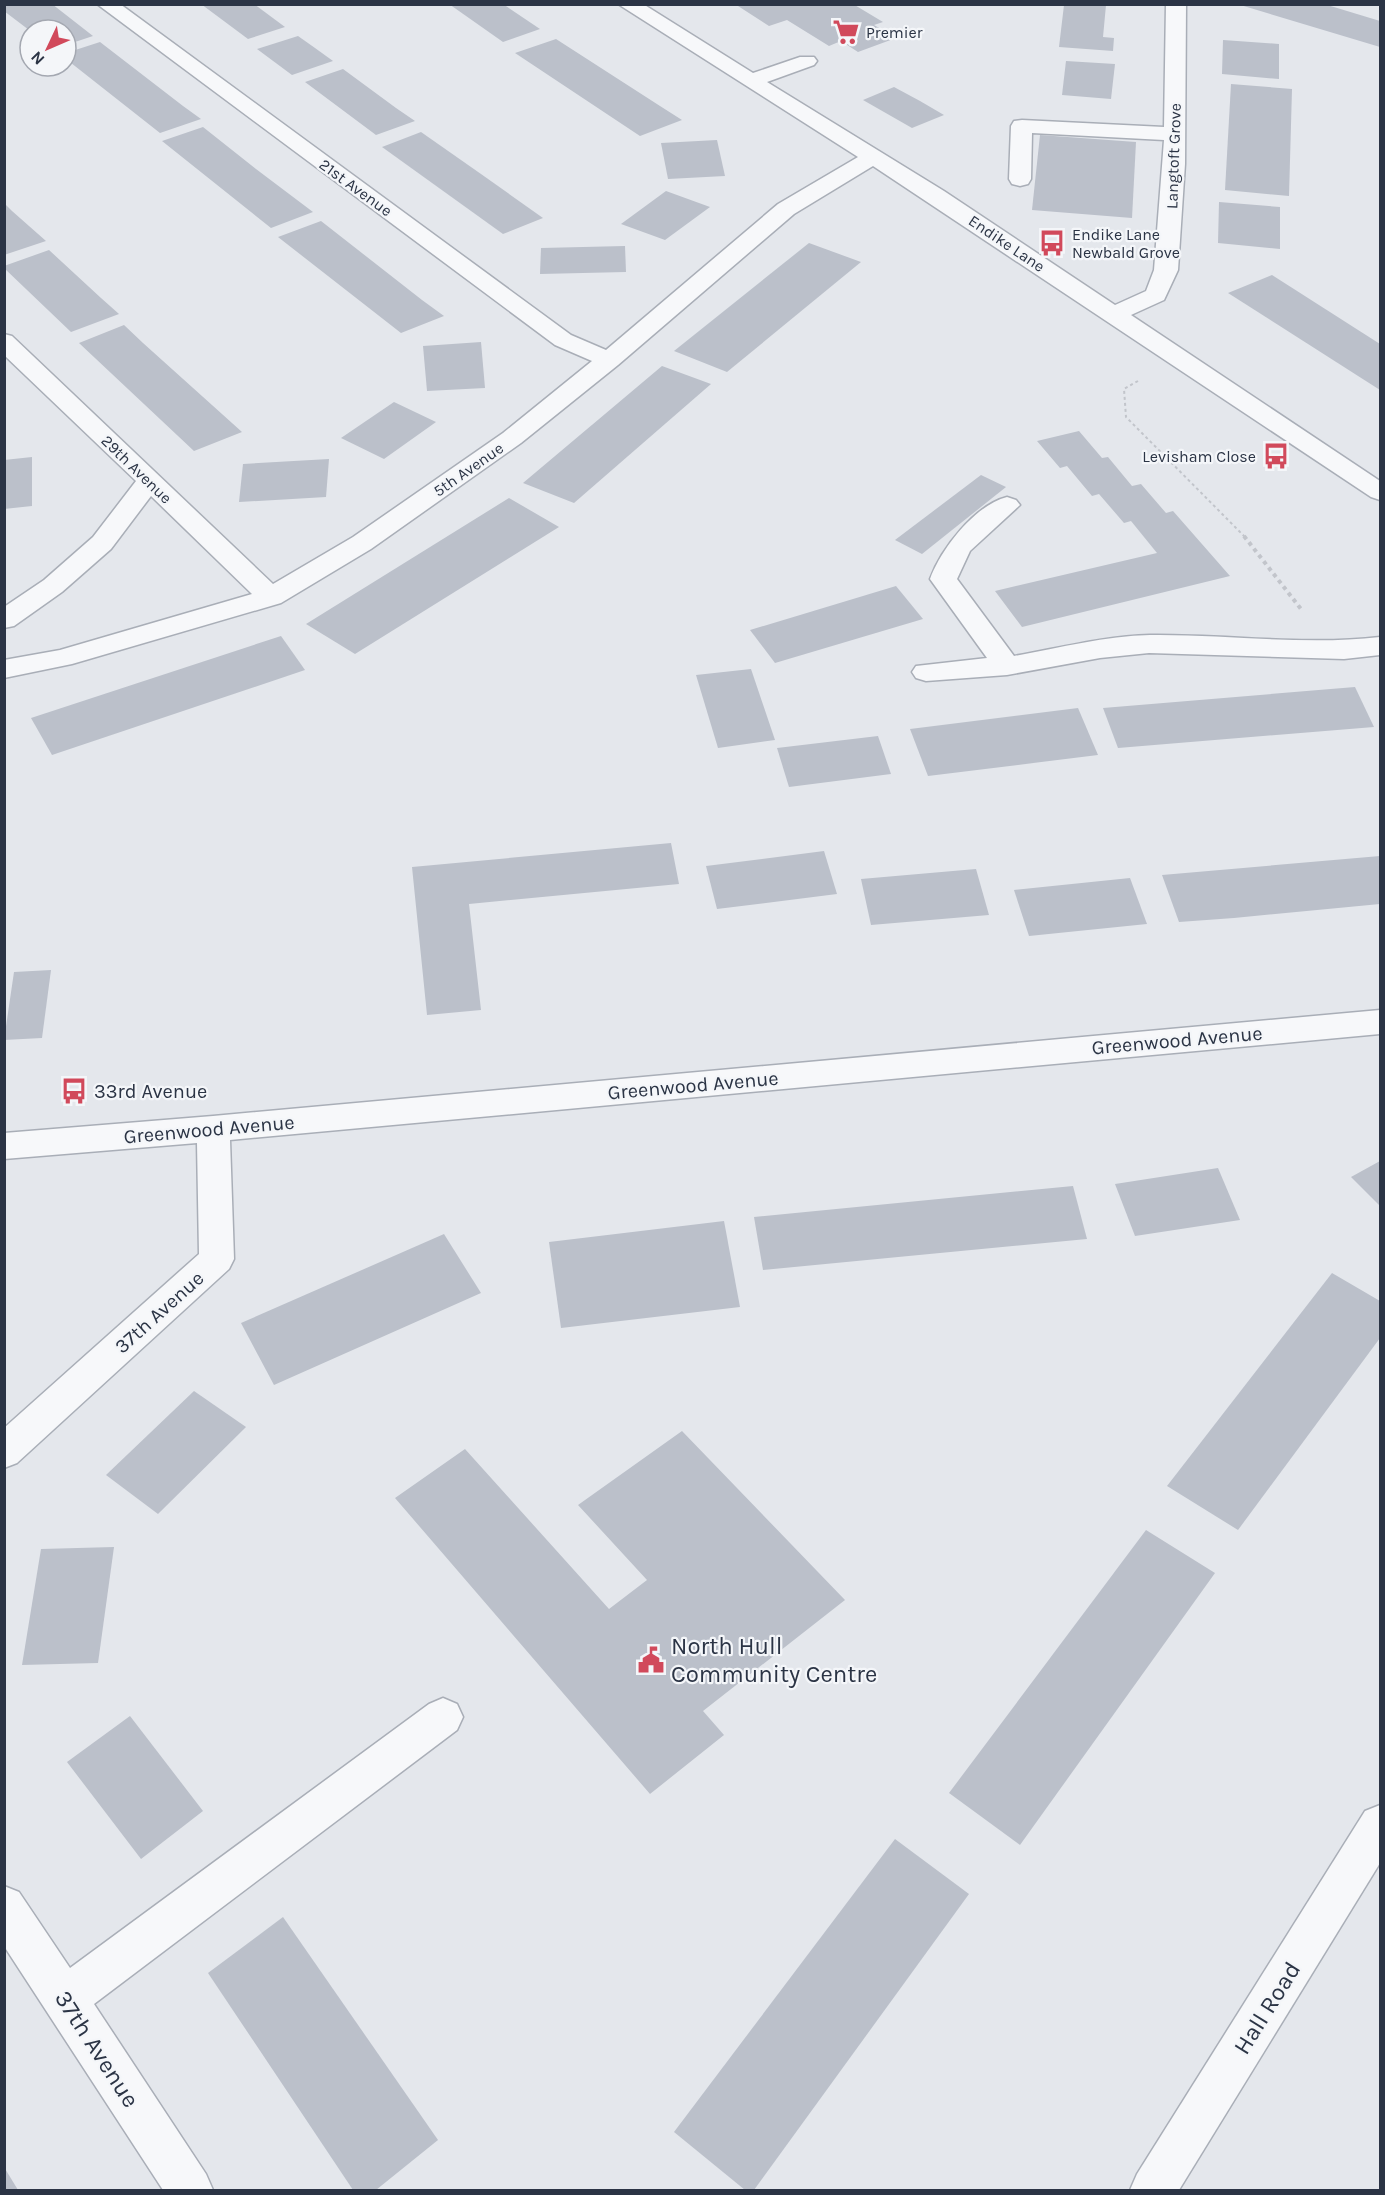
<svg xmlns="http://www.w3.org/2000/svg" width="1385" height="2195" font-family="Karla,sans-serif">
<style>
.building{fill:#bbc0ca}
.lines{fill:none;stroke-linecap:round;stroke-linejoin:round}
.minor-casing{stroke:#a9aeb7;stroke-width:3}
.path-far1{stroke:#c2c5cb;stroke-width:2;stroke-dasharray:3 3;stroke-linecap:butt}
.path{stroke:#c2c5cb;stroke-width:4;stroke-dasharray:4 4;stroke-linecap:butt}
.minor{fill:#f7f8fa;fill-rule:evenodd}
.labels{text-anchor:middle;stroke-width:4.5;stroke-linejoin:round;paint-order:stroke}
.far-poi-label{font-size:16px;fill:#2b3445;stroke:#f4f6f9;text-anchor:start}
.far-street-label{font-size:16px;fill:#2b3445;stroke:#f4f6f9}
.street-label{font-size:20px;fill:#2b3445;stroke:#f4f6f9}
.poi-label{font-size:20px;fill:#2b3445;stroke:#f4f6f9;text-anchor:start}
.near-poi-label{font-size:24px;fill:#2b3445;stroke:#f4f6f9;text-anchor:start}
.near-street-label{font-size:24px;fill:#2b3445;stroke:#f4f6f9}
</style>
<rect width="100%" height="100%" fill="#e4e7ec"/>
<!-- building -->
<g class="building">
<polygon points="4,4 52,4 93,36 66,45 66,30 29,30 4,11"/>
<polygon points="201,4 254,4 285,27 248,39"/>
<polygon points="449,4 503,4 540,29 503,42"/>
<polygon points="744,4 853,4 883,22 874,25 896,38 858,52 841,41 829,46 787,20 769,26 738,6"/>
<polygon points="1237,4 1324,4 1380,21 1380,47"/>
<polygon points="1064,5 1106,5 1103,37 1114,38 1113,51 1059,47"/>
<polygon points="298,36 315,48 333,61 292,75 257,49"/>
<polygon points="556,39 660,106 682,120 640,136 515,53"/>
<polygon points="1223,40 1279,44 1279,79 1222,74"/>
<polygon points="100,42 183,106 201,119 160,133 66,59 66,53"/>
<polygon points="1066,61 1115,64 1111,99 1062,95"/>
<polygon points="343,69 396,108 415,121 376,135 305,82"/>
<polygon points="1231,84 1292,89 1289,196 1225,190"/>
<polygon points="894,87 920,101 944,115 912,128 863,100"/>
<polygon points="203,127 256,169 313,212 271,228 162,141"/>
<polygon points="421,132 481,174 543,218 503,234 382,147"/>
<polygon points="1040,135 1136,142 1132,218 1032,210"/>
<polygon points="717,140 725,176 668,179 661,143"/>
<polygon points="666,191 710,207 665,240 621,224"/>
<polygon points="1219,202 1280,207 1280,249 1218,243"/>
<polygon points="4,203 12,211 46,241 4,255"/>
<polygon points="321,221 422,300 444,316 401,333 278,237"/>
<polygon points="809,243 861,262 727,372 674,351"/>
<polygon points="625,246 626,272 540,274 541,248"/>
<polygon points="49,250 101,298 119,314 71,332 4,268 4,266"/>
<polygon points="1272,275 1380,344 1380,390 1228,293"/>
<polygon points="124,325 143,343 242,432 194,451 79,343"/>
<polygon points="481,342 485,388 427,391 423,346"/>
<polygon points="662,366 711,384 574,503 523,483"/>
<polygon points="394,402 436,422 384,459 341,438"/>
<polygon points="1079,431 1102,458 1108,457 1132,486 1141,484 1166,513 1173,511 1230,576 1022,627 995,591 1157,553 1131,521 1124,523 1099,494 1092,496 1067,466 1060,468 1037,441"/>
<polygon points="32,457 32,506 4,509 4,460"/>
<polygon points="329,459 326,497 239,502 243,464"/>
<polygon points="981,475 1006,487 922,554 895,540"/>
<polygon points="509,498 559,527 355,654 306,624"/>
<polygon points="896,586 923,619 775,663 750,630"/>
<polygon points="281,636 305,670 52,755 31,718"/>
<polygon points="751,669 775,740 718,748 696,675"/>
<polygon points="1355,687 1374,727 1118,748 1103,708"/>
<polygon points="1078,708 1098,755 928,776 910,729"/>
<polygon points="878,736 891,774 789,787 777,748"/>
<polygon points="671,843 679,884 469,904 481,1010 427,1015 412,867"/>
<polygon points="824,851 837,894 717,909 706,866"/>
<polygon points="1380,856 1380,904 1234,918 1179,922 1162,875"/>
<polygon points="976,869 989,915 871,925 861,879"/>
<polygon points="1130,878 1147,924 1029,936 1014,890"/>
<polygon points="51,970 42,1038 4,1040 14,972"/>
<polygon points="1380,1161 1380,1206 1351,1177"/>
<polygon points="1218,1168 1240,1220 1135,1236 1115,1184"/>
<polygon points="1073,1186 1087,1239 763,1270 754,1217"/>
<polygon points="724,1221 740,1307 561,1328 549,1242"/>
<polygon points="444,1234 481,1293 274,1385 241,1323"/>
<polygon points="1332,1273 1380,1301 1380,1338 1238,1530 1167,1486"/>
<polygon points="194,1391 246,1427 158,1514 106,1475"/>
<polygon points="682,1431 845,1600 703,1711 724,1735 650,1794 395,1498 465,1449 609,1609 647,1580 578,1505"/>
<polygon points="1146,1530 1215,1573 1020,1845 949,1793"/>
<polygon points="114,1547 98,1663 22,1665 41,1549"/>
<polygon points="130,1716 203,1811 141,1859 67,1762"/>
<polygon points="895,1839 969,1894 754,2190 745,2190 674,2132"/>
<polygon points="283,1917 438,2140 376,2190 353,2190 208,1973"/>
<polygon points="4,2167 18,2190 4,2190"/>
</g>
<g class="lines">
<!-- minor casing -->
<g class="minor-casing">
<g id="minor">
<polygon points="97,4 120,4 571,335 606,350 778,204 858,157 618,4 643,4 753,73 800,57 814,57 817,61 814,65 767,82 944,191 1115,305 1146,291 1154,270 1164,140 1032,133 1031,179 1028,184 1020,186 1012,184 1009,179 1011,126 1014,121 1022,120 1164,127 1166,4 1186,4 1185,164 1178,270 1164,300 1131,315 1380,481 1380,500 1371,497 873,166 794,214 618,365 521,443 371,549 281,603 72,664 4,678 4,660 60,650 252,594 151,496 111,549 62,592 14,626 4,628 4,607 44,580 93,537 136,481 4,355 4,334 12,336 273,584 353,537 503,433 592,361 555,345"/>
<path d="M1007,497l9,3 4,5 -50,46 -13,28 57,77c45,-8 91,-20 136,-21 77,-1 154,11 230,2v18l-36,4 -195,-6 -49,5 -93,17 -81,6 -10,-3 -4,-6 4,-6 71,-8 -57,-79c11,-30 45,-74 77,-82z"/>
<polygon points="1380,1010 1380,1034 230,1140 234,1259 229,1269 17,1463 4,1468 4,1428 199,1254 197,1143 4,1159 4,1133 213,1116"/>
<polygon points="443,1698 457,1704 463,1717 457,1730 94,2004 206,2174 213,2190 163,2190 4,1946 4,1886 19,1892 70,1968 429,1704"/>
<polygon points="1380,1805 1380,1863 1179,2190 1130,2190 1137,2174 1365,1811"/>
</g>
</g>
<!-- path-far1 -->
<polyline class="path-far1" points="1138,381 1124,389 1126,417 1245,537"/>
<!-- path -->
<polyline class="path" points="1244,536 1301,609"/>
<!-- minor -->
<use href="#minor" class="minor"/>
</g>
<!-- icons -->
<defs>
<g id="supermarket-bare" transform="scale(2.07)"><path d="M-6-5.5h2.5l.6 2H6L4.5 2H-2.5L-4.4-4H-6ZM-1.5 3.2a1.3 1.3 0 1 0 .1 0ZM3 3.2a1.3 1.3 0 1 0 .1 0Z" fill="#d1495b" stroke="#f4f6f9" stroke-width="2.5" paint-order="stroke"/></g>
<g id="bus-bare" transform="scale(2.07)"><path d="M-5-6H5V4H4V6H2V4H-2V6H-4V4H-5ZM-3.5-4V0h7V-4ZM-3.5 1.2v1.5H-2V1.2ZM2 1.2v1.5H3.5V1.2Z" fill="#d1495b" stroke="#f4f6f9" stroke-width="2.5" paint-order="stroke"/></g>
<g id="civic-bare" transform="scale(2.07)"><path d="M-.6-6.5H3V-4.5H.6V-3L4-1V1h2V6H-6V1h2V-1L-.6-3ZM-1.2 2.5V6h2.4V2.5Z" fill="#d1495b" stroke="#f4f6f9" stroke-width="2.5" paint-order="stroke"/></g>
</defs>
<g fill-rule="evenodd">
<use href="#supermarket-bare" x="846" y="32"/>
<use href="#bus-bare" x="1052" y="243"/>
<use href="#bus-bare" x="1276" y="456"/>
<use href="#bus-bare" x="74" y="1091"/>
<use href="#civic-bare" x="651" y="1660"/>
</g>
<g class="labels">
<!-- far-poi labels -->
<g class="far-poi-label">
<text x="866" y="38">Premier</text>
<text x="1072" y="240">Endike Lane<tspan x="1072" dy="18">Newbald Grove</tspan></text>
<text x="1256" y="462" text-anchor="end">Levisham Close</text>
</g>
<!-- far-street labels -->
<g class="far-street-label">
<text transform="translate(1173 156) rotate(-88)" y="6">Langtoft Grove</text>
<text transform="translate(356 187) rotate(36)" y="6">21st Avenue</text>
<text transform="translate(1007 243) rotate(34)" y="6">Endike Lane</text>
<text transform="translate(137 469) rotate(44)" y="6">29th Avenue</text>
<text transform="translate(468 469) rotate(-35)" y="6">5th Avenue</text>
</g>
<!-- street labels -->
<g class="street-label">
<text transform="translate(1177 1040) rotate(-5)" y="7">Greenwood Avenue</text>
<text transform="translate(693 1085) rotate(-5)" y="7">Greenwood Avenue</text>
<text transform="translate(209 1129) rotate(-5)" y="7">Greenwood Avenue</text>
<text transform="translate(159 1312) rotate(-42)" y="7">37th Avenue</text>
</g>
<!-- poi labels -->
<g class="poi-label">
<text x="94" y="1098">33rd Avenue</text>
</g>
<!-- near-poi labels -->
<g class="near-poi-label">
<text x="671" y="1654">North Hull<tspan x="671" dy="28">Community Centre</tspan></text>
</g>
<!-- near-street labels -->
<g class="near-street-label">
<text transform="translate(1267 2008) rotate(-58)" y="8">Hall Road</text>
<text transform="translate(97 2049) rotate(57)" y="8">37th Avenue</text>
</g>
</g>
<!-- border -->
<rect width="1385" height="2195" fill="none" stroke="#2b3445" stroke-width="12"/>
<!-- north arrow -->
<g transform="translate(48 48) rotate(226)"><circle r="28" fill="#f4f6f9" stroke="#a4a8b1" stroke-width="1.5"/>
<path d="M0-4.5L10 22L0 15L-10 22Z" fill="#d1495b"/>
<text y="-9" font-size="16" font-weight="bold" text-anchor="middle" fill="#2b3445">N</text>
</g>
</svg>
